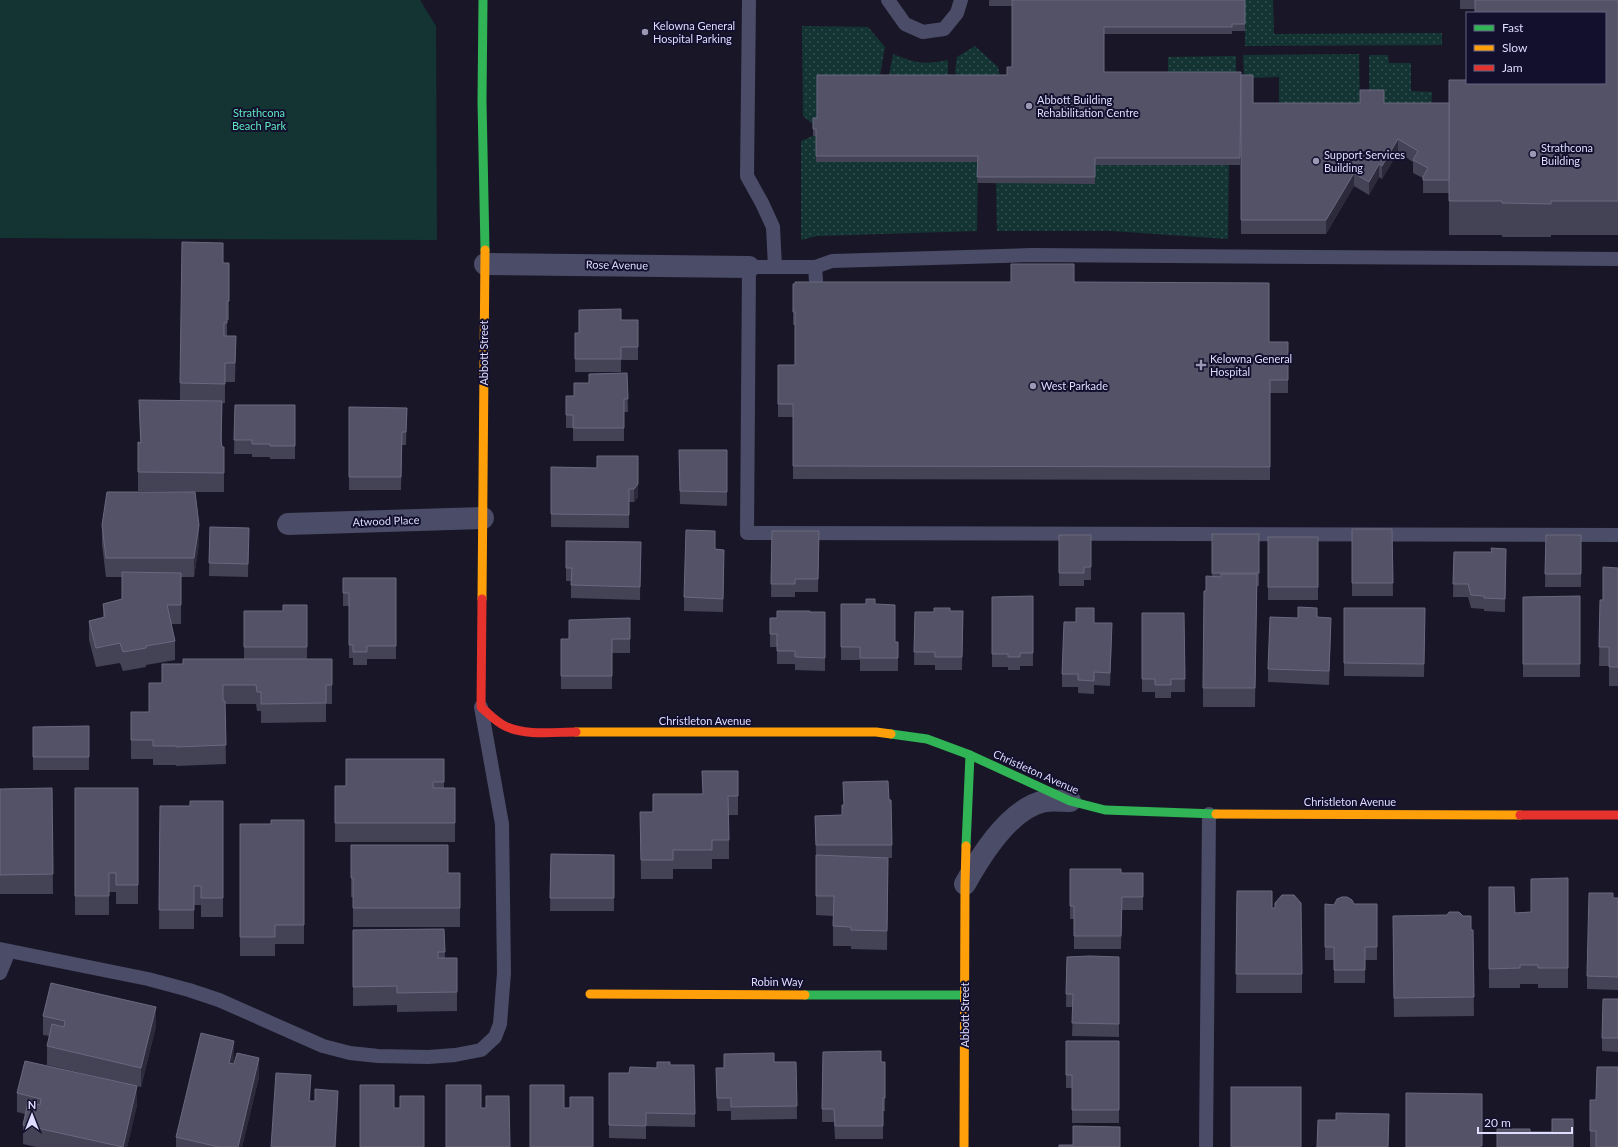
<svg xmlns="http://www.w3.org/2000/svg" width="1618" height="1147" font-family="Lato,sans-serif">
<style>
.grass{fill:url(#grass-dots)}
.park{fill:#133433}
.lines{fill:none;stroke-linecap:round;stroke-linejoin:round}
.lane{stroke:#4b4c68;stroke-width:14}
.street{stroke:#4b4c68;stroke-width:22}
.fast{stroke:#30b455;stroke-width:9}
.slow{stroke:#ff9f0a;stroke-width:9}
.jam{stroke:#e5322d;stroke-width:9}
.wall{fill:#444255}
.shaded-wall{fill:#2c2a3b}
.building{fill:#545267;stroke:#6a687f}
.poi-dot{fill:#9a98b3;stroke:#13102e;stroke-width:1.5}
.labels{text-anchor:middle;stroke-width:4;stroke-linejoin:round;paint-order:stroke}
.poi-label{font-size:11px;fill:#dfddff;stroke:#13102e;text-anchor:start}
.park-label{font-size:11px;fill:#5fe8be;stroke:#13102e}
.street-label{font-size:11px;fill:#dfddff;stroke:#13102e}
</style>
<defs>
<pattern id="grass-dots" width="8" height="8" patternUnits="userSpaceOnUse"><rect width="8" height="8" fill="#133433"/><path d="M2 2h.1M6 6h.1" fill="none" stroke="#355152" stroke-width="1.8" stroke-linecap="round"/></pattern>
</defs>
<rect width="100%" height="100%" fill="#191727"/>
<!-- grass -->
<g class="grass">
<polygon points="1245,0 1273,0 1274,34 1442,33 1442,45 1245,46"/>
<polygon points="802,26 868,27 885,47 879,81 817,124 813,124 803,116"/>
<polygon points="975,46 998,67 1001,81 959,81 955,72 957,57"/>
<path d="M893,54c22,9 31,11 55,6v21h-60z"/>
<polygon points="1359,54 1360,116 1279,116 1279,77 1244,78 1243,55"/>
<polygon points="1369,55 1388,55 1389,63 1411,63 1411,91 1432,92 1431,116 1369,103"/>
<polygon points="1236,56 1236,78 1168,78 1168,57"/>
<polygon points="813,136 816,136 817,162 978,162 977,231 817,236 801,240 801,141"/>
<polygon points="1095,165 1229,165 1228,239 1112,231 997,231 996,183"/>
</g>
<!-- park -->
<polygon class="park" points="0,0 420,0 436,26 437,240 0,238"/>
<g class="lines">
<!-- lane -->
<g class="lane">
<polyline points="749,0 747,176 762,203 773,227 775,267"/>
<polyline points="888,0 905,24 923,32 944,29 957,13 961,0"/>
<polyline points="1618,259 1031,255 832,261 815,267 749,267 747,533 1618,535"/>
<polyline points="815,267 817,295"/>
<polyline points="0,949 148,979 189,990 219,1000 323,1046 350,1053 378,1056 428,1057 455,1055 481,1050 495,1037 500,1024 504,973 502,824 481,707"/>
<polyline points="0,973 9,951"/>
<polyline points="1206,1147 1209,814"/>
</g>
<!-- street -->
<g class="street">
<polyline points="485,264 749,267"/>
<polyline points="288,524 483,518"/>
<path d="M965,884c16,-29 45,-76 80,-83 8,-1 17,0 25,0"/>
</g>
<!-- fast -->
<g class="fast">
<polyline points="483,0 482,101 485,250"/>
<polyline points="891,734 927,739 970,755 1070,801 1105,810 1216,814"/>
<polyline points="966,846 970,755"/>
<polyline points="805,995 965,995"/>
</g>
<!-- slow -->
<g class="slow">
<polyline points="482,599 485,250"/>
<polyline points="576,732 876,732 891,734"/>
<polyline points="1216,814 1520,815"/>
<polyline points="590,994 805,995"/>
<polyline points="964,1147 965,884 966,846"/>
</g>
<!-- jam -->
<g class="jam">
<path d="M482,599l-1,108c8,7 15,15 24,19 21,10 49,6 71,6"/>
<polyline points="1520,815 1618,815"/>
</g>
</g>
<!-- wall -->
<g class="wall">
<polygon points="989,0 1245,0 1245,31 1232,31 1232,34 1104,34 1104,72 1241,75 1253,103 1449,103 1449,193 1423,193 1423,178 1413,173 1413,162 1398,152 1382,179 1379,177 1369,195 1354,186 1326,234 1241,234 1241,78 1240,165 1095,165 1095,184 977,183 978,162 816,162 816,136 813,136 813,118 817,118 1007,75 1012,67 1012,6 989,6"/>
<polygon points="1460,0 1618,0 1618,235 1551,235 1551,237 1502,237 1502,235 1449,235 1449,80 1605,83 1475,9 1460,9"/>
<polygon points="223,263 229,263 229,320 227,320 227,336 236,336 235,382 225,382 225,403 222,403 222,447 224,447 224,492 195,492 199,544 194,577 181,577 181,624 171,624 175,641 175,660 146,665 146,667 123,671 120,663 96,667 89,640 89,621 103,617 103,604 122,599 122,577 106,577 102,544 102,525 193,492 138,491 138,442 140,443 139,400 180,401 180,383"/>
<polygon points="1074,282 1269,342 1288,342 1288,393 1270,393 1270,480 793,479 793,417 778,417 778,365 795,365 795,325 793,325 793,284"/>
<polygon points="621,320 638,320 638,360 621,360 621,372 575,372 575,333 579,333"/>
<polygon points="627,373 628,412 624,412 624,441 573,441 573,428 566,428 566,396 574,396 574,383 589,383"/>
<polygon points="235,405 295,405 295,459 270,459 270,457 252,457 252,454 234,454"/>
<polygon points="349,407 407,408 406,445 402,445 401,490 349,490"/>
<polygon points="679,450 727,450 727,506 680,504"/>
<polygon points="638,456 638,497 634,502 629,502 629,528 551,527 551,467 597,468"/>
<polygon points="210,527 249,528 248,577 209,576"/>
<polygon points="1352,529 1392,529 1393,596 1352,596"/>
<polygon points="772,531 819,531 818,592 795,592 795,597 771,597"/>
<polygon points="1212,534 1259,534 1259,586 1257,586 1255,707 1203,707 1203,688 1206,591 1212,576"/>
<polygon points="1059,535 1091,535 1091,580 1084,580 1084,586 1059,586"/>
<polygon points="1546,535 1581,535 1581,587 1545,587"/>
<rect x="1268" y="537" width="50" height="63"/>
<polygon points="566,541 641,542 640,600 571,598 571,581 566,581"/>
<polygon points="1491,548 1506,549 1505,612 1484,611 1484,609 1471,608 1468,597 1453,597 1454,552 1491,552"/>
<polygon points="715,549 724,563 723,612 684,611 684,597"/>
<polygon points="1618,568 1618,686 1609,686 1609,666 1599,666 1600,600 1603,600"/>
<polygon points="343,578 396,578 396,659 367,659 367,665 353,665 353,658 349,658 349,606 343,606"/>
<polygon points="1033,596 1033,666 1020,666 1020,670 1008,670 1008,667 992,667 992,597"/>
<polygon points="1580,596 1580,677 1523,677 1523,597"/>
<polygon points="841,604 875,604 895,642 898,642 898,671 860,671 860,660 841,660"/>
<polygon points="307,605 307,659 332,659 332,704 326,704 326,722 261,723 261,711 257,711 256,704 225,704 226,764 176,766 176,765 153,765 153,759 131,759 131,712 149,712 162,683 162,664 183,664 244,659 244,611 283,611"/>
<polygon points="1344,608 1425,608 1424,677 1344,676"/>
<polygon points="950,611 963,611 962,670 935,670 935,665 914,665 915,612 934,612"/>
<polygon points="810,612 825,612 825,671 795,670 795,664 777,664 777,647 770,647 770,618 777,618"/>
<polygon points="1142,613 1184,613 1185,692 1171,692 1171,698 1155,698 1155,692 1142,692"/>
<polygon points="1317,617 1331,631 1329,685 1268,682 1268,669 1298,618"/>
<polygon points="630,618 630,653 612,653 612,689 561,689 561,639 569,639"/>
<polygon points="1094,623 1112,636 1110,686 1094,685 1094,694 1078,693 1078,687 1062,687 1062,674"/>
<polygon points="89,726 89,770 33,770 33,727"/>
<polygon points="444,759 444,788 455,788 455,842 335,842 335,786 346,786"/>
<polygon points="738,771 738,815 729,815 729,859 712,859 712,869 673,869 673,879 641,879 640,812 653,812 702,794"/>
<polygon points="843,782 889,800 892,845 892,858 882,858 888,858 887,950 851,949 851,946 833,946 833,916 816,915 816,858 815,816 842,815 842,805 844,805"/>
<polygon points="52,788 53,894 0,894 0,789"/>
<polygon points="75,788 138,788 138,904 116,904 116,892 109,892 109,915 75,915"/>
<polygon points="223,801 223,917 201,917 201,905 194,905 194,929 159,929 160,806 190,806"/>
<polygon points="304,820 304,944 275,944 275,956 240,956 240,824 271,824"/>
<polygon points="351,845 448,873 460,873 460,927 353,927 353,897 351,897"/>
<polygon points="551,854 614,855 614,911 550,911"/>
<polygon points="1070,869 1121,873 1143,873 1143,910 1122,910 1121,949 1074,949 1074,919 1070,919"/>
<polygon points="1568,878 1568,988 1538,988 1538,984 1520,984 1520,988 1489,988 1489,887 1515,913 1531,912"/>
<polygon points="1237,891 1272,908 1302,974 1302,993 1236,993"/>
<polygon points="1613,898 1618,898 1618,990 1587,989 1587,976"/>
<polygon points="1325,904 1334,905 1377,904 1377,960 1365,960 1365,983 1334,983 1334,960 1325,960"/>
<polygon points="1393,916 1473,930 1474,1016 1394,1017"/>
<polygon points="444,929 445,958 457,958 457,1011 397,1012 397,1005 353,1006 353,930"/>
<polygon points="1067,957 1119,957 1119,1037 1072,1036 1073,1007 1066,1007"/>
<polygon points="1618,999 1618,1052 1602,1051 1602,1038"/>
<polygon points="43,1016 156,1026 141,1087 137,1086 137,1105 127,1147 36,1147 23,1144 23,1125 25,1114 17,1112 17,1093 123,1083 47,1065 47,1046 50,1036 43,1035"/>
<polygon points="1066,1041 1119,1041 1119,1123 1072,1123 1072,1088 1066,1088"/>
<polygon points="234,1060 233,1064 259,1077 242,1147 176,1147 176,1137"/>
<polygon points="774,1062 796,1062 797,1119 731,1120 731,1111 717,1111 716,1068 724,1068"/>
<polygon points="881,1062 885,1062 885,1111 883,1111 883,1139 835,1139 834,1122 822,1122 822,1109"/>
<polygon points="670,1065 695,1114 695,1127 646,1126 646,1139 609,1138 609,1073 629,1073"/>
<polygon points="1590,1100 1596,1100 1618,1147 1590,1147"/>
</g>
<!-- shaded-wall -->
<g class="shaded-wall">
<polygon points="1398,139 1398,152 1382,179 1382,166"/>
<polygon points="1379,164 1379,177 1369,195 1369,182"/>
<polygon points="1354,173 1354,186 1326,234 1326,220"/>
<polygon points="638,484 638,497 634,502 634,489"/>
<polygon points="199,525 199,544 194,577 194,558"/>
<polygon points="1112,623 1112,636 1110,686 1110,673"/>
<polygon points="156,1007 156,1026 141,1087 141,1068"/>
<polygon points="234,1041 234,1060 229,1082 229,1063"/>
<polygon points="259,1058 259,1077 242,1147 238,1147"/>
<polygon points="311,1075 311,1094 309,1120 309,1101"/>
<polygon points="137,1086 137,1105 127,1147 123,1147"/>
<polygon points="338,1091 338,1110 336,1147 335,1147"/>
</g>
<!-- building -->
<g class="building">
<polygon points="1012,0 1245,0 1245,24 1232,24 1232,27 1104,27 1104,72 1241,72 1240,158 1095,158 1095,177 977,177 978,156 816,156 816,129 813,129 813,118 817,118 817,75 1007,75 1007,67 1012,67"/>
<polygon points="1475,0 1618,0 1618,201 1551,201 1551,204 1502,203 1502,201 1449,201 1449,80 1467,80 1467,83 1605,83 1605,13 1475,13"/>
<polygon points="1241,75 1253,75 1253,103 1360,103 1360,90 1384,90 1384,103 1449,103 1449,180 1423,180 1423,177 1428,168 1413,160 1418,151 1398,139 1382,166 1379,164 1369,182 1354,173 1326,220 1241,220"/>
<polygon points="182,242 223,243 223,263 229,263 229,301 227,301 227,323 224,323 224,336 236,336 235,363 225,363 225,384 180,383"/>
<polygon points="1011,264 1074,264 1074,282 1269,283 1269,342 1288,342 1288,380 1270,380 1270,467 793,466 793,404 778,404 778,365 795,365 795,312 793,312 793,284 795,284 795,282 1011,282"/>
<polygon points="621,309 621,320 638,320 638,347 621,347 621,359 575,359 575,333 579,333 579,310"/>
<polygon points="627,373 628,399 624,399 624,428 573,428 573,415 566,415 566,396 574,396 574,383 589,383 589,374"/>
<polygon points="139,400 222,401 221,440 222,447 224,447 224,473 138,472 138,442 141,443"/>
<polygon points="235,405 295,405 295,446 270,446 270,444 252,444 252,440 234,440"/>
<polygon points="349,407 407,408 406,432 402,432 401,477 349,477"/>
<polygon points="679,450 727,450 727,492 680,491"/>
<polygon points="597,456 638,456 638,484 634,489 629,489 629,515 551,514 551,467 597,468"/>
<polygon points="107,492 195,492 199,525 194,558 106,558 102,525"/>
<polygon points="210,527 249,528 248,564 209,563"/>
<polygon points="1352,529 1392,529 1393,583 1352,583"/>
<polygon points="686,530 715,531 715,549 724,550 723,599 684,597"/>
<polygon points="772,531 819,531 818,579 795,579 795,584 771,584"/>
<rect x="1212" y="534" width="47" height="39"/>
<polygon points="1059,535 1091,535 1091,567 1084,567 1084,573 1059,573"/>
<polygon points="1546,535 1581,535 1581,574 1545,574"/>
<rect x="1268" y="537" width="50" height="50"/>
<polygon points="566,541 641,542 640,587 571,585 572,568 566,568"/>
<polygon points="1491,548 1506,549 1505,599 1484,598 1484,596 1471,595 1468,584 1453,584 1454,552 1492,552"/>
<polygon points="1603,567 1618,568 1618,667 1609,667 1609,647 1599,647 1600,600 1603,600"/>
<polygon points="122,572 181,573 181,605 167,605 175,641 146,646 146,648 123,652 120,643 96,648 89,621 105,617 103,604 122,599"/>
<polygon points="1221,574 1257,574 1255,688 1203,688 1204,591 1206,591 1206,576 1221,577"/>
<polygon points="343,578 396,578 396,646 367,646 367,652 353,652 353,645 349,645 349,593 343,593"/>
<polygon points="1033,596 1033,653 1020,653 1020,657 1008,657 1008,654 992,654 992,597"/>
<polygon points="1580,596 1580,664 1523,664 1523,597"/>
<polygon points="866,599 875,599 875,604 895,605 895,642 898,642 898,658 860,658 860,647 841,647 841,604 866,604"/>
<polygon points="283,605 307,605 307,647 244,647 244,611 283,611"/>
<polygon points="1298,607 1317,608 1317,617 1331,618 1329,671 1268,669 1270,617 1298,618"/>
<polygon points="934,608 950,608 950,611 963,611 962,657 935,657 935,652 914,652 915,612 934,612"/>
<polygon points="1076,608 1094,608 1094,623 1112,623 1110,673 1094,672 1094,681 1078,680 1078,674 1062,674 1064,622 1076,622"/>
<polygon points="1344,608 1425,608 1424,664 1344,663"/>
<polygon points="777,611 810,611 810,612 825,612 825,658 795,657 795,651 777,651 777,634 770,634 770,618 777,618"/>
<polygon points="1142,613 1184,613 1185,679 1171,679 1171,685 1155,685 1155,679 1142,679"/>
<polygon points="630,618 630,639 612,639 612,676 561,676 561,639 569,639 569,620"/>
<polygon points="183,659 332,659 332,685 326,685 326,703 261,704 261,692 257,692 256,685 223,685 223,701 225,701 226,745 176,747 176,746 153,746 153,740 131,740 131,712 149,712 149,683 162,683 162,664 183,664"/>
<polygon points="89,726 89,757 33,757 33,727"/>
<polygon points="346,759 444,759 444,782 433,782 433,788 455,788 455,823 335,823 335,786 346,786"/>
<polygon points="702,771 738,771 738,796 728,796 729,840 712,840 712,850 673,850 673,860 641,860 640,812 653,812 653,794 703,794"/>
<polygon points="888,781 889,800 891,800 892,845 816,845 815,816 842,815 842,805 844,805 843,782"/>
<polygon points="52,788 53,874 0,875 0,789"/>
<polygon points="75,788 138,788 138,885 116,885 116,873 109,873 109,896 75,896"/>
<polygon points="190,801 223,801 223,898 201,898 201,886 194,886 194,910 159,910 160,806 190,806"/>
<polygon points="271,820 304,820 304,925 275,925 275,937 240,937 240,824 271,824"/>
<polygon points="351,845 448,845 448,873 460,873 460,908 353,908 353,878 351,878"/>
<polygon points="551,854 614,855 614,898 550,898"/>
<polygon points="816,855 888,858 887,931 851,930 851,927 833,926 834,896 816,896"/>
<polygon points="1070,869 1121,869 1121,873 1143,873 1143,897 1122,897 1121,936 1074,936 1074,906 1070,906"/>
<polygon points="1568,878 1568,968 1538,968 1538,965 1520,965 1520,968 1489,969 1489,887 1514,887 1515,913 1531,912 1531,879"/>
<polygon points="1237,891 1272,891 1272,908 1275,908 1275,903 1282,895 1294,895 1301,903 1302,974 1236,974"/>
<polygon points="1589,893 1613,893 1613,898 1618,898 1618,977 1587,976"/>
<polygon points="1342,897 1347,897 1352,900 1354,904 1377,904 1377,947 1365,947 1365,970 1334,970 1334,947 1325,947 1325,904 1334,905 1337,899"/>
<polygon points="1449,912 1459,912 1463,916 1471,916 1471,930 1473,930 1474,997 1394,998 1393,916 1447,915"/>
<polygon points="444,929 445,952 438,952 438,958 457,958 457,992 397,993 397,986 353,987 353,930"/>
<polygon points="1090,956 1119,957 1119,1024 1072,1023 1073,994 1066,994 1067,957"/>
<polygon points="51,983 156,1007 141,1068 47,1046 52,1024 64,1027 65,1021 43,1016"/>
<polygon points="1603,999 1618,999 1618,1038 1602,1038"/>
<polygon points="201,1033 234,1041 229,1063 234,1064 237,1053 259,1058 238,1147 219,1147 176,1137"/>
<polygon points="1066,1041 1119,1041 1119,1110 1072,1110 1072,1075 1066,1075"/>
<polygon points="881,1051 881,1062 885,1062 885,1098 883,1098 883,1126 835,1126 834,1109 822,1109 823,1052"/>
<polygon points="774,1053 774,1062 796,1062 797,1106 731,1107 731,1098 717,1098 716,1068 724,1068 724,1054"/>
<polygon points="25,1061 137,1086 123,1147 23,1125 28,1102 40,1105 41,1099 17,1093"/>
<polygon points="657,1062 670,1062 670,1065 694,1065 695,1114 646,1113 646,1126 609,1125 609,1073 629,1073 630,1067 657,1068"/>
<polygon points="1597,1067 1618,1067 1618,1147 1596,1147 1596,1131 1590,1131 1590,1100 1596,1100"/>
<polygon points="276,1073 311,1075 309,1101 315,1101 315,1089 338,1091 335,1147 271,1147"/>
<polygon points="360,1085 394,1085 394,1108 400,1108 400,1096 424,1096 424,1147 360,1147"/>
<polygon points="446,1085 481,1085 481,1108 486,1108 486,1096 509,1096 510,1147 446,1147"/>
<polygon points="530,1085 564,1085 564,1108 570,1108 570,1097 593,1097 593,1147 530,1147"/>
<rect x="1231" y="1087" width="70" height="60"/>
<polygon points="1406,1093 1482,1094 1482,1146 1480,1146 1480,1147 1406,1147"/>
<polygon points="1336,1113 1389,1114 1388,1147 1317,1147 1318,1120 1336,1120"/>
<polygon points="1552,1119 1573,1119 1573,1147 1497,1147 1497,1129 1530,1129 1530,1132 1552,1132"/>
<polygon points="1073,1126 1120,1127 1120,1147 1059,1147 1059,1145 1073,1145"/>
</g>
<!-- markers -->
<g class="poi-dot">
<circle cx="645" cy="32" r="4"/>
<circle cx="1029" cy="106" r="4"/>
<circle cx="1533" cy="154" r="4"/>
<circle cx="1316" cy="161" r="4"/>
<path d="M1199 359h4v4h4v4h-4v4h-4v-4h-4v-4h4z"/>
<circle cx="1033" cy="386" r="4"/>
</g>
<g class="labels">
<!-- poi labels -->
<g class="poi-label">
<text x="653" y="30">Kelowna General<tspan x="653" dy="13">Hospital Parking</tspan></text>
<text x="1037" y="104">Abbott Building<tspan x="1037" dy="13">Rehabilitation Centre</tspan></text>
<text x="1541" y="152">Strathcona<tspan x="1541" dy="13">Building</tspan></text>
<text x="1324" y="159">Support Services<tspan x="1324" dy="13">Building</tspan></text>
<text x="1210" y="363">Kelowna General<tspan x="1210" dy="13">Hospital</tspan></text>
<text x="1041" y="390">West Parkade</text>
</g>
<!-- park labels -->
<g class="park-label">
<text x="259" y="117">Strathcona<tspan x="259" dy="13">Beach Park</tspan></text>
</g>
<!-- street labels -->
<g class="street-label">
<text transform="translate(617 265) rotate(1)" y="4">Rose Avenue</text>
<text transform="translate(484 353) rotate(-90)" y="4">Abbott Street</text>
<text transform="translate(386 521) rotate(-2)" y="4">Atwood Place</text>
<text x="705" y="725">Christleton Avenue</text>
<text transform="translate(1036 772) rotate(24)" y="4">Christleton Avenue</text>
<text x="1350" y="806">Christleton Avenue</text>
<text x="777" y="986">Robin Way</text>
<text transform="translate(965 1015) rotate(-90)" y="4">Abbott Street</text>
</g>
</g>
<!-- legend -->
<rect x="1466" y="12" width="140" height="72" fill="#13102e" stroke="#656282"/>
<rect x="1474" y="25" width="20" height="6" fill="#30b455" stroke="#656282"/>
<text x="1502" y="32" font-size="12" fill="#dfddff">Fast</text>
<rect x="1474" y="45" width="20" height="6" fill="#ff9f0a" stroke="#656282"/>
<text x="1502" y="52" font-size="12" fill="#dfddff">Slow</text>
<rect x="1474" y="65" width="20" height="6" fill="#e5322d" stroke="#656282"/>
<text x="1502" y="72" font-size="12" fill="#dfddff">Jam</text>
<!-- north arrow -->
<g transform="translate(32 1115)" stroke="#13102e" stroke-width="3" paint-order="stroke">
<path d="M0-3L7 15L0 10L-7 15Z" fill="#dfddff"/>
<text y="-6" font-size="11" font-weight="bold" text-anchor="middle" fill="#dfddff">N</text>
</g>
<!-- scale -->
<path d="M1478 1127v6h94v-6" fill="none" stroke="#dfddff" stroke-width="2"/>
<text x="1484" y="1127" font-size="12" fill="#dfddff" stroke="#13102e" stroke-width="3" paint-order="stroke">20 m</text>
</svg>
